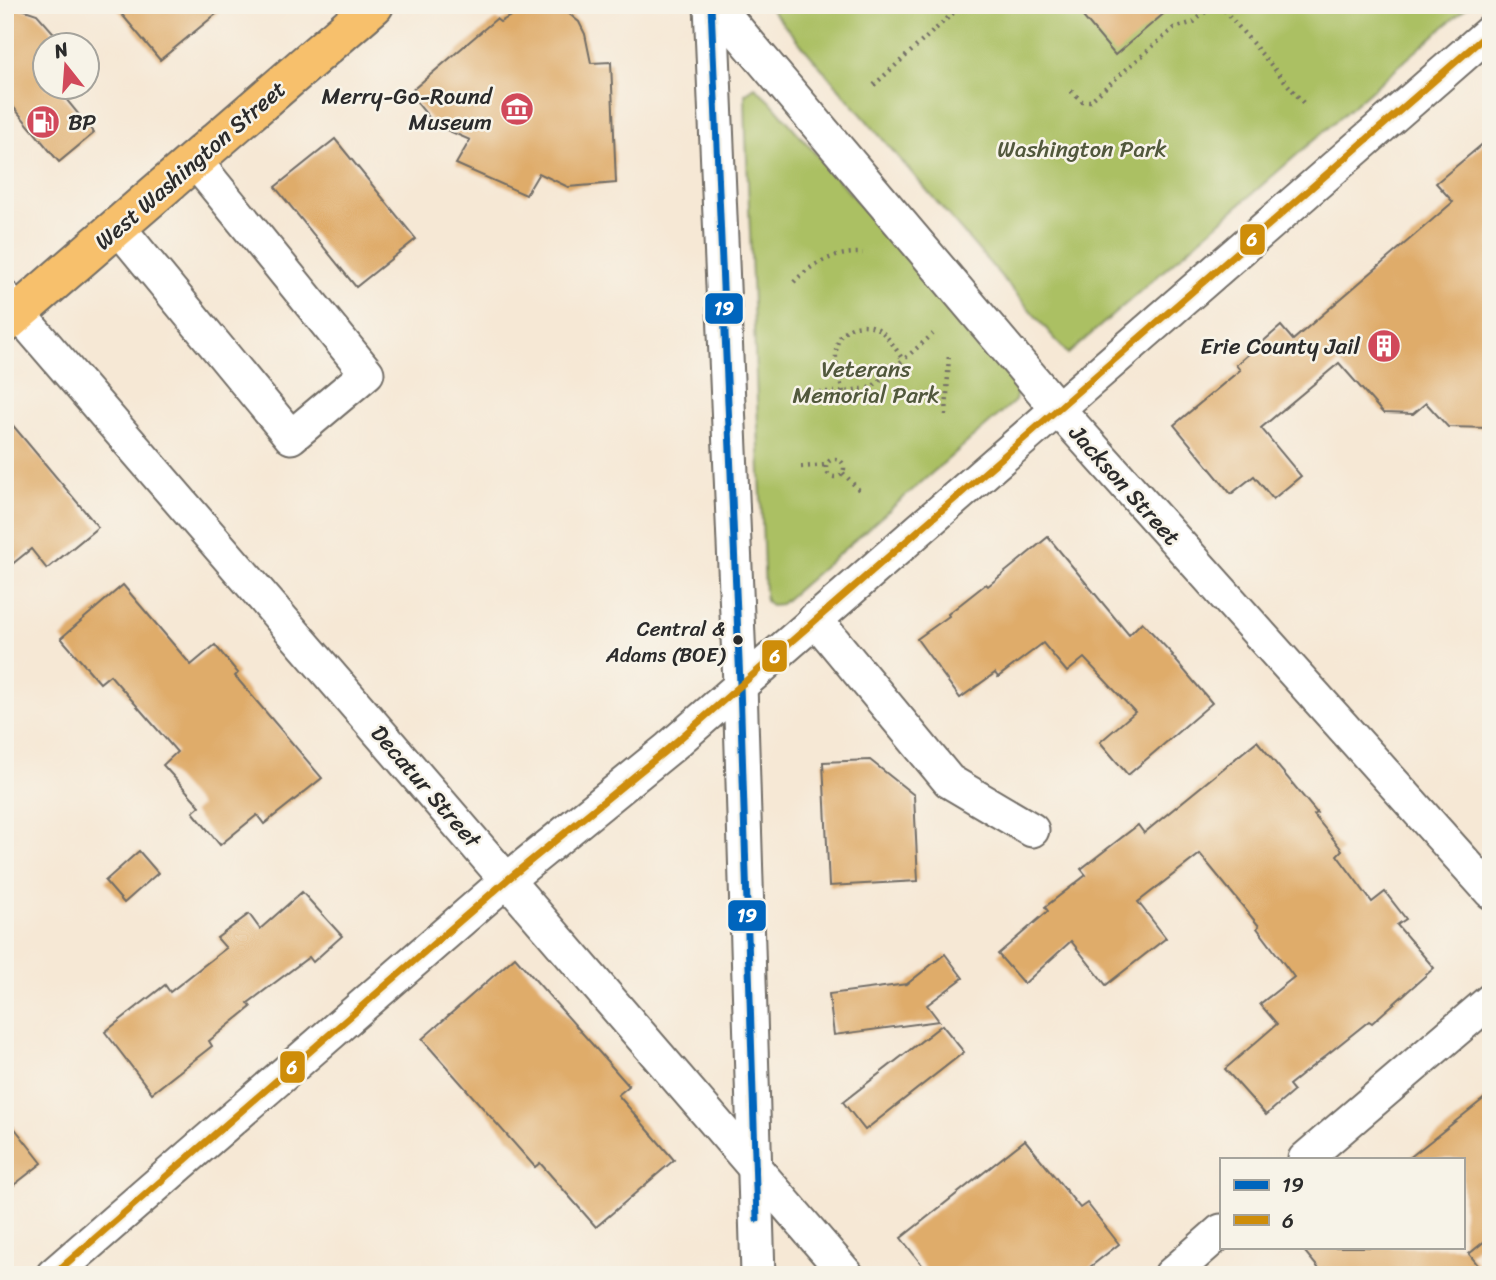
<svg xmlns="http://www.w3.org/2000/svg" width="1496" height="1280" font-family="Sriracha,sans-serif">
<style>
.green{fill:#abc064;stroke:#6b7648;stroke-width:2}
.building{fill:#dfac6b}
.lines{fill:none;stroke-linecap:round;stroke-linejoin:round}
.minor-casing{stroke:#726d66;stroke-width:37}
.major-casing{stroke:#726d66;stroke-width:42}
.path{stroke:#726d66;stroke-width:4.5;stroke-dasharray:2 5;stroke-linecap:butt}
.minor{stroke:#fff;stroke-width:33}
.major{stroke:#f7c06c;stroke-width:38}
.bus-1-casing{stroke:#f7f3e8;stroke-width:12}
.bus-2-casing{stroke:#f7f3e8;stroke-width:12}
.bus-1{stroke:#0065bd;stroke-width:7}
.bus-2{stroke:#ce8d09;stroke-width:7}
.bus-dot{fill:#2b2b2b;stroke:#f7f3e8;stroke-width:2.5}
.labels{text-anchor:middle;stroke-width:5;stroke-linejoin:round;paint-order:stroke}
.bus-label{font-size:21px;fill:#2b2b2b;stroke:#f7f3e8;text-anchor:end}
.poi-label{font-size:23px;fill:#2b2b2b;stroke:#f7f3e8;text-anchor:end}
.park-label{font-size:23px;fill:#51583c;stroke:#f7f3e8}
.street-label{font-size:23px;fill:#2b2b2b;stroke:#f7f3e8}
.line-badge{stroke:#f7f3e8;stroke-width:2.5}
.badge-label{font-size:19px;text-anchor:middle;font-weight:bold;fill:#fff}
</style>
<rect width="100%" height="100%" fill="#f7f3e8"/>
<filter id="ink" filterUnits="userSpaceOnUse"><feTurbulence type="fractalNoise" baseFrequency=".0143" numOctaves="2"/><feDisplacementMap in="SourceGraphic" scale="14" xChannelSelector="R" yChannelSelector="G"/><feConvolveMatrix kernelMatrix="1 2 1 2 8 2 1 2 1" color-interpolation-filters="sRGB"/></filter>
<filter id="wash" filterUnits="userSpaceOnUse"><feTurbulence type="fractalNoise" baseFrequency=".00686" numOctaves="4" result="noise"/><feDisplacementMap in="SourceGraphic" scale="28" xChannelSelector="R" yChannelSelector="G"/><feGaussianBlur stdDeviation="1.57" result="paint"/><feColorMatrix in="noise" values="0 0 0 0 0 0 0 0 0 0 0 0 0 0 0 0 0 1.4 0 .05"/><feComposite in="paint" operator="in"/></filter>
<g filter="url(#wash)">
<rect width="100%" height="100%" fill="#f6e8d5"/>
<!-- green -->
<g class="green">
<polygon points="767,5 1469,5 1068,354"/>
<polygon points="755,87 770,101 1006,373 1014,383 1017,393 1015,401 781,604 771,605 766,601 765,594 746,135 745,94"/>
</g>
<g id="blocks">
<!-- building -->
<g class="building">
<polygon points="114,5 227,5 160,60"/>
<polygon points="537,5 555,6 568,13 579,22 585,34 591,63 611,62 616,183 568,187 539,173 526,195 456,164 470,140 435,125 409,93 496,19 500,22 526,7"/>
<polygon points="1073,5 1174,5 1115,55"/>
<polygon points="16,7 37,14 59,39 52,46 46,46 46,88 57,88 94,133 59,162 5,97 5,15"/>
<polygon points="1491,137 1491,428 1448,427 1426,403 1413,414 1383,413 1339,363 1261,428 1301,476 1273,499 1254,476 1231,494 1174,425 1240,370 1236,365 1281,326 1293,340 1453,202 1436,183"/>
<polygon points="335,139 416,239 356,287 275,187"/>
<polygon points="5,416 98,527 47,569 31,549 5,570"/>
<polygon points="1048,537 1129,635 1142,622 1173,655 1172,656 1212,703 1128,775 1100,742 1135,712 1084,658 1067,672 1043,643 998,677 995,673 960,698 917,639 949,616 948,614 986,584 988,586"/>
<polygon points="123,585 191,665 215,645 238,673 235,676 322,778 264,824 257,815 220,845 193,812 200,806 163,765 177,752 110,675 100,683 61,638"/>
<polygon points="1257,741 1317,813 1314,815 1342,850 1337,855 1372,902 1385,892 1406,919 1397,925 1434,968 1372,1023 1369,1021 1289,1085 1294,1091 1266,1115 1225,1069 1277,1024 1260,1004 1294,977 1257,928 1259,926 1200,854 1138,902 1166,938 1106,985 1071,941 1024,984 998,954 1048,911 1045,907 1086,875 1081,869 1138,825 1144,833"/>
<polygon points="870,760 914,795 918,881 829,886 823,762"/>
<polygon points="139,851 158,873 124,903 105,881"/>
<polygon points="302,892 342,936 313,962 309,957 248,1003 251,1007 209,1041 212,1046 152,1093 105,1032 165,985 170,992 226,948 217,938 249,914 260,929"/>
<polygon points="945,954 963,978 927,1005 939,1021 834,1035 829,994 907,984"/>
<polygon points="515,957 629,1086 618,1095 674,1160 596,1227 540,1163 535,1167 422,1039"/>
<polygon points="942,1025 964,1052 865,1130 843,1102"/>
<polygon points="1491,1093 1491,1236 1469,1254 1486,1275 1324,1275 1301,1247 1463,1247 1463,1159 1408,1159"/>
<polygon points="5,1116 42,1163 5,1192"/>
<polygon points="1025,1140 1080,1208 1087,1203 1119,1244 1080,1275 930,1275 901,1238"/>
</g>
</g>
</g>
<g filter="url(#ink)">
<use href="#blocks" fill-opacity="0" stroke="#726d66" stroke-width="2"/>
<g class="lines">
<!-- minor casing -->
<g class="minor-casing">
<g id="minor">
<polyline points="711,5 740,684 758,1275"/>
<polyline points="716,5 1057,408 1491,892"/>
<polyline points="118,227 291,437 367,373 195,161"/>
<polyline points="5,298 847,1275"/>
<polyline points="815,619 949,781 1032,830"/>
<polyline points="1305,1159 1491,1000"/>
<polyline points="53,1275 507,880 669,748 1491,31"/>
<polyline points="1171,1275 1221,1231"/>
</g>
</g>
<!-- major casing -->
<g class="major-casing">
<polyline id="major" points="5,324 374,5"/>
</g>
<!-- path -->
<g class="path">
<polyline points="1220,5 1306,106"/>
<polyline points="874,85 962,5"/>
<polyline points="1071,91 1082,101 1090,101 1174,28 1194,22 1213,5"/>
<path d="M794,282c19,-20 42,-30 69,-29"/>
<polyline points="798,392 843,392 872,387 933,334"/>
<path d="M843,392c-6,-21 -16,-54 9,-65 6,-2 15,-3 22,0 12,5 22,22 29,33"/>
<polyline points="946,415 949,353"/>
<circle cx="835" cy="468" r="9"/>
<polyline points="801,467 826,465"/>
<polyline points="843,473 860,491"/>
</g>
<!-- minor -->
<use href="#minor" class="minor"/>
<!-- major -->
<use href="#major" class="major"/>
<!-- bus-1 casing -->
<g class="bus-1-casing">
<polyline id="bus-1" points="711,5 740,684 757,1219"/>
</g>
<!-- bus-2 casing -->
<g class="bus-2-casing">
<polyline id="bus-2" points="53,1275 507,880 669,748 1491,31"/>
</g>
<!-- bus-1 -->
<use href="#bus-1" class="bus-1"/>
<!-- bus-2 -->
<use href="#bus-2" class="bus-2"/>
</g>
</g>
<!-- icons -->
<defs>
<g id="museum-disc" transform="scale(1.75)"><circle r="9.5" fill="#d1495b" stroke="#f7f3e8"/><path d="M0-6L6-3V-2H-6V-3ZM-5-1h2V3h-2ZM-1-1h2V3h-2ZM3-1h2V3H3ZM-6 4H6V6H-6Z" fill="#fff"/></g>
<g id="fuel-disc" transform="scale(1.75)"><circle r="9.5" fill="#d1495b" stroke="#f7f3e8"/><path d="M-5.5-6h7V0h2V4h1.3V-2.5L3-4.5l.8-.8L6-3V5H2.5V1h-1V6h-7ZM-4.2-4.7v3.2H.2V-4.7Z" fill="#fff"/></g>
<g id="building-disc" transform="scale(1.75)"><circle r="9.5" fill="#d1495b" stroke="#f7f3e8"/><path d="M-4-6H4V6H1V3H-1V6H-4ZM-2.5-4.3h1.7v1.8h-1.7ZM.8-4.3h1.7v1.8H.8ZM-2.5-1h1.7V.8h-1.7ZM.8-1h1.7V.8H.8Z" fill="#fff"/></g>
</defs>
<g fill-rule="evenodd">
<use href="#museum-disc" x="517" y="109"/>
<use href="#fuel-disc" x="43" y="122"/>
<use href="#building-disc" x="1384" y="346"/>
</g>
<!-- markers -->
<circle class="bus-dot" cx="738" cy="640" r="6"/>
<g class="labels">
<!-- bus labels -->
<g class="bus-label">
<text x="725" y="636">Central &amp;<tspan x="725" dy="26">Adams (BOE)</tspan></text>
</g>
<!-- poi labels -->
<g class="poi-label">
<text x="492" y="104">Merry-Go-Round<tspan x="492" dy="26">Museum</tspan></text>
<text x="68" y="130" text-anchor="start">BP</text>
<text x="1360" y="354">Erie County Jail</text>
</g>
<!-- park labels -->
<g class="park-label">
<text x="1082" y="157">Washington Park</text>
<text x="866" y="377">Veterans<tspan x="866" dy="26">Memorial Park</tspan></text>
</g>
<!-- street labels -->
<g class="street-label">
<text transform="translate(190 165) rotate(-41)" y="8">West Washington Street</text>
<text transform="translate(1125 485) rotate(48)" y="8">Jackson Street</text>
<text transform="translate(426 786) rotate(49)" y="8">Decatur Street</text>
</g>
</g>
<g class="line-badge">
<rect x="1239" y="223" width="27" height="33" rx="7" fill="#ce8d09"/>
<rect x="704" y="292" width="40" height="33" rx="7" fill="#0065bd"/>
<rect x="761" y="639" width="27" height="34" rx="7" fill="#ce8d09"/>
<rect x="727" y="899" width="40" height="33" rx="7" fill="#0065bd"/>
<rect x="279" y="1050" width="27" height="34" rx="7" fill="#ce8d09"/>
</g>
<g class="badge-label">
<text x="1252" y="246">6</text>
<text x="724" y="315">19</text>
<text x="775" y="663">6</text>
<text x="747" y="922">19</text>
<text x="292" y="1074">6</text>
</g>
<!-- margin -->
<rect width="1496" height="1280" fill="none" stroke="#f7f3e8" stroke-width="28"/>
<!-- legend -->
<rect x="1220" y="1158" width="245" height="91" fill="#f7f3e8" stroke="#a5a39c" stroke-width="2"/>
<rect x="1234" y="1180" width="35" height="10" fill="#0065bd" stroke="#a5a39c" stroke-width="2"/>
<text x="1282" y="1192" font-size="21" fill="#2b2b2b">19</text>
<rect x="1234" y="1215" width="35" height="10" fill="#ce8d09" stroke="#a5a39c" stroke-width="2"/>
<text x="1282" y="1228" font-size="21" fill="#2b2b2b">6</text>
<!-- north arrow -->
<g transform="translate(66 66) rotate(343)"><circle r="33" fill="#f7f3e8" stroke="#a5a39c" stroke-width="2"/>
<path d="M0-5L12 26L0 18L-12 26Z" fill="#d1495b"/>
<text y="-10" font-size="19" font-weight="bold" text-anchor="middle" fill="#2b2b2b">N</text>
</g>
</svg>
